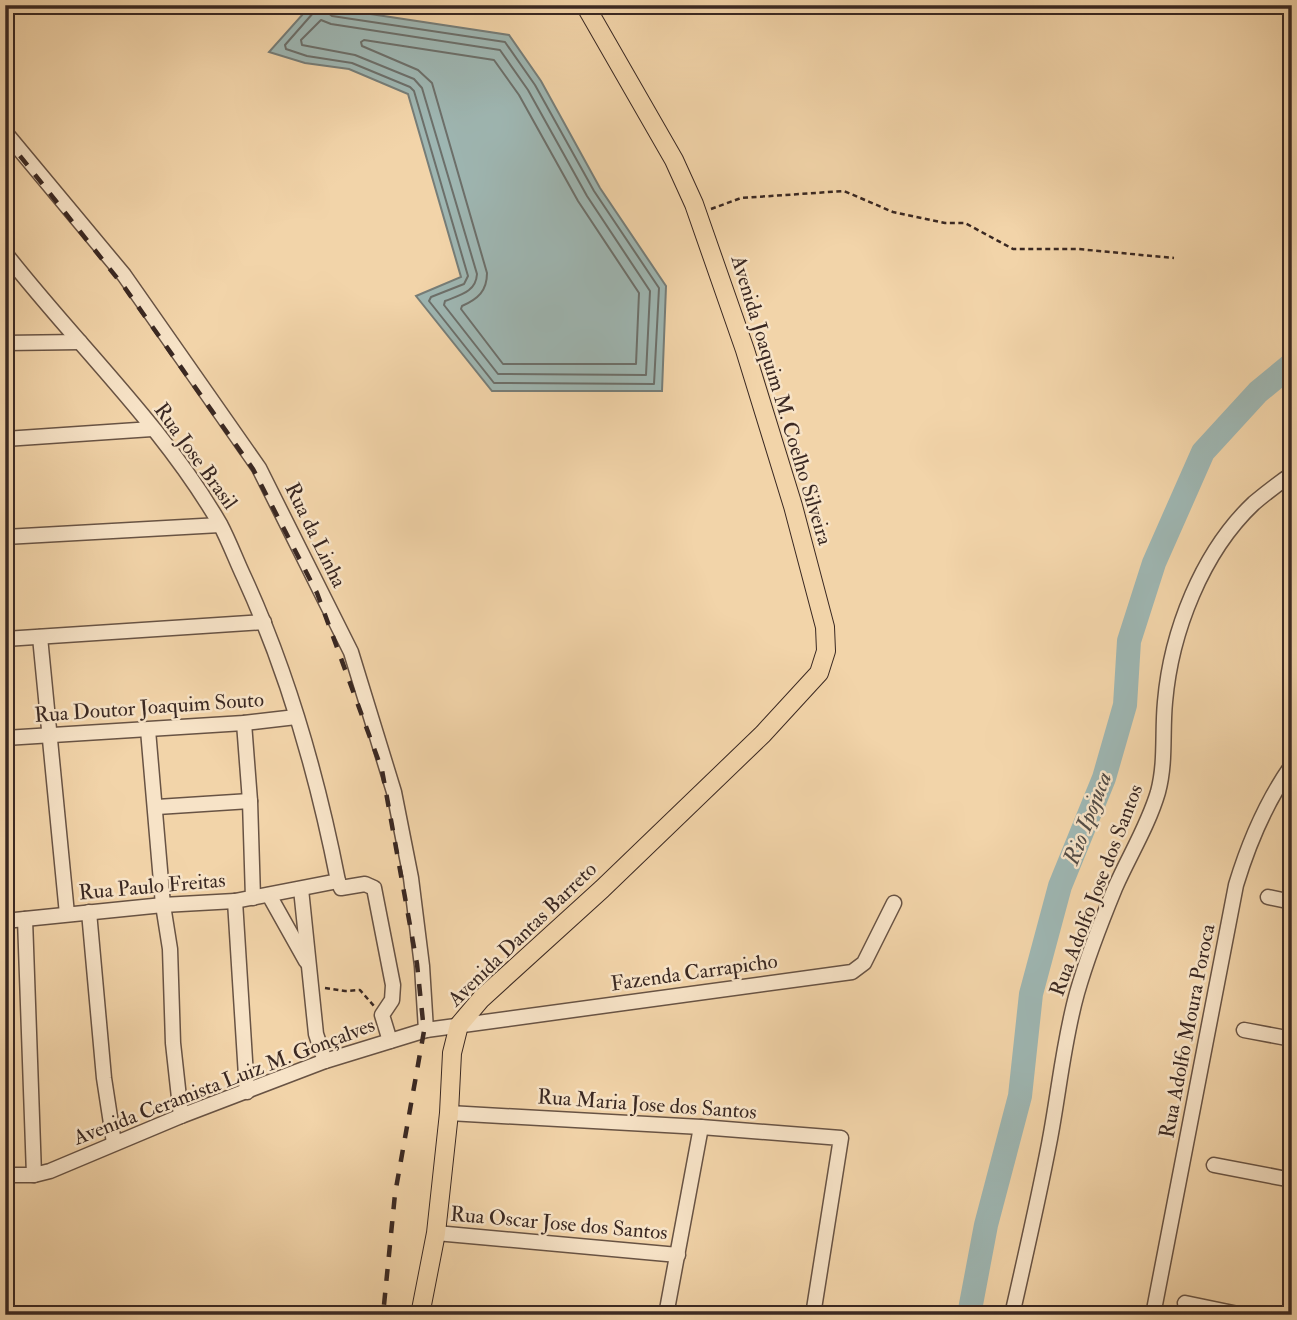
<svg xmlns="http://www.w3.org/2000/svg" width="1297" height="1320" font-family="'IM FELL Double Pica',serif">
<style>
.water{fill:#9eb6b2;stroke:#767d78;stroke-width:2}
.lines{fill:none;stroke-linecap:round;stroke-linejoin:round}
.shore{stroke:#6c6f6a;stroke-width:2}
.river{stroke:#9eb6b2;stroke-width:24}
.minor-casing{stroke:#685344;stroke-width:17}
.major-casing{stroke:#3a2822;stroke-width:20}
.path{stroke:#3a2822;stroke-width:2.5;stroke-dasharray:5 3.5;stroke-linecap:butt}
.minor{stroke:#f7e3c7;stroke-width:14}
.major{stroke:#f2d4a9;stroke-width:18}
.rail{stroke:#3a2822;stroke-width:4.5;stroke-dasharray:12 12;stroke-linecap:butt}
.labels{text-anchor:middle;stroke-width:5;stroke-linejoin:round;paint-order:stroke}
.street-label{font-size:21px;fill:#3a2822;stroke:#f7e3c7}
.water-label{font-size:23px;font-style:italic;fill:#534c46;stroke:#f7e3c7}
</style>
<rect width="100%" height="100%" fill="#f2d4a9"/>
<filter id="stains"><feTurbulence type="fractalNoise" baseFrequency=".00286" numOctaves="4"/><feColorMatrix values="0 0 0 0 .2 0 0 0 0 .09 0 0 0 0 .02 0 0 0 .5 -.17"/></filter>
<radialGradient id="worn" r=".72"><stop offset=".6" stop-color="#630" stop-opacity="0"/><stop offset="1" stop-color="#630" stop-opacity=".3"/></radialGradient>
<!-- water -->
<polygon class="water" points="311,5 509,35 541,81 600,188 666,286 662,391 492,391 416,296 461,277 408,94 349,69 305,63 269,52"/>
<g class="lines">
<!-- shore -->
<g class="shore">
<polyline points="316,5 314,12 285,45 286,49 307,56 352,63 410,87 414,91 468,276 464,284 431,297 429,301 494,383 654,384 659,288 594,191 535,85 505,42 332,16 327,12 325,5"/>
<path d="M321,20l10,4 169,26 28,40 59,106 63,95 -4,84 -148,-1 -54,-69 1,-4c15,-6 31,-9 32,-27l-55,-186 -8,-9 -59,-24 -53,-10 -1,-5z"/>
<path d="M364,40l130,20 25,35 59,106 61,92 -3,71h-133l-42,-55 1,-3c16,-7 25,-15 25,-33l-55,-190 -14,-13 -56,-24 -1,-4z"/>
</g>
<!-- river -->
<polyline class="river" points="969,1315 986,1225 1020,1096 1031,994 1060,886 1104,778 1125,705 1129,641 1154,563 1203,452 1258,392 1292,364"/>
<!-- minor casing -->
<g class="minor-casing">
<g id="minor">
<polyline points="5,10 12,5"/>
<polyline points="5,132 124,275 259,468 351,652 394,792 411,878 422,966 426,1030"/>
<path d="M5,253c71,91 157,171 215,271 9,17 16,36 24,53 44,96 74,202 94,304l-103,20 -72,4 -158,16"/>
<polyline points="5,343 80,342"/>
<polyline points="5,439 152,429"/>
<polyline points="5,537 220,525"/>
<polyline points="40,637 67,914"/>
<polyline points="5,639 264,622"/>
<polyline points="244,723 250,801 253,898"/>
<polyline points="148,730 163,905 170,949 173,1043 181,1116"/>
<polyline points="5,738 244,723 296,717"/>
<polyline points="157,807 250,801"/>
<polyline points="338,881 341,888 365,884 374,888 393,985 392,1000 382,1015 390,1041"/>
<polyline points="301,889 316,1034 325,1061"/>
<polyline points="269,895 306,961"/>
<polyline points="1268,897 1292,902"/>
<polyline points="235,901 247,1092"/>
<polyline points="89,912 104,1078 114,1143"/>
<polyline points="25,919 34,1175"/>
<polyline points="1244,1030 1292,1039"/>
<polyline points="449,1113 701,1127 841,1138 813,1315"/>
<polyline points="1214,1165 1292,1180"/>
<polyline points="5,1175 34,1175 50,1171 181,1116 325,1061 426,1030 852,972 864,963 894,903"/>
<polyline points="436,1233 678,1255"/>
<polyline points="1185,1303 1243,1315"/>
<polyline points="666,1315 701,1127"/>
<path d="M1012,1315c13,-57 26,-114 37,-171 10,-51 14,-101 28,-151 10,-35 24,-71 38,-105 14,-32 33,-62 43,-96 8,-30 4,-59 7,-90 6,-70 37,-150 89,-199 12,-10 25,-20 38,-29"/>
<path d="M1153,1315l83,-430c13,-43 30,-83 56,-120"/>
</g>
</g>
<!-- major casing -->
<g class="major-casing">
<polyline id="major" points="420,1315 436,1233 449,1113 452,1053 459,1025 481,999 602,889 763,734 819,673 826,651 825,627 793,506 745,350 694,204 674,160 585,5"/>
</g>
<!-- path -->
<g class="path">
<polyline points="711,209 741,198 844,191 893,212 945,223 965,223 1013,249 1078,249 1174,258"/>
<polyline points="325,988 345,991 360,990 374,1006"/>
</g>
<!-- minor -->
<use href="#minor" class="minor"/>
<!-- major -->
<use href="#major" class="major"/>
<!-- rail -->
<polyline class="rail" points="5,137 125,288 253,469 317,593 382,770 417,964 424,1031 395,1194 383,1315"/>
</g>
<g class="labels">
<!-- street labels -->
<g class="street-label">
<text transform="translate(782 400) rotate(73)" y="7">Avenida Joaquim M. Coelho Silveira</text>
<text transform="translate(196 456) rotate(54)" y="7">Rua Jose Brasil</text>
<text transform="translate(316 535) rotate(64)" y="7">Rua da Linha</text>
<text transform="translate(149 707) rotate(-4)" y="7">Rua Doutor Joaquim Souto</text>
<text transform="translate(152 886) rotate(-5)" y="7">Rua Paulo Freitas</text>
<text transform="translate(1096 890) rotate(-69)" y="7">Rua Adolfo Jose dos Santos</text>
<text transform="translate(522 934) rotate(-44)" y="7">Avenida Dantas Barreto</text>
<text transform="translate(694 972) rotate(-8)" y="7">Fazenda Carrapicho</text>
<text transform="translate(1187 1031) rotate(-79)" y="7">Rua Adolfo Moura Poroca</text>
<text transform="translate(224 1081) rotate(-21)" y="7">Avenida Ceramista Luiz M. Gonçalves</text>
<text transform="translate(647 1104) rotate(4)" y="7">Rua Maria Jose dos Santos</text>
<text transform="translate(559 1223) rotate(5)" y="7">Rua Oscar Jose dos Santos</text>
</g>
<!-- water labels -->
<g class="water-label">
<text transform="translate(1087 818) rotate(-69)" y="8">Rio Ipojuca</text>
</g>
</g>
<!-- margin -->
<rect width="1297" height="1320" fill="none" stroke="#f2d4a9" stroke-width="28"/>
<rect x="7" y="7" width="1283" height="1306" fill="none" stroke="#3a2822" stroke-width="3.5"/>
<rect x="14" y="14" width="1269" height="1292" fill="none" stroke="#3a2822" stroke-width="2"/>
<rect width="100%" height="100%" filter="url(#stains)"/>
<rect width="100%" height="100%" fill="url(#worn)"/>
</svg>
